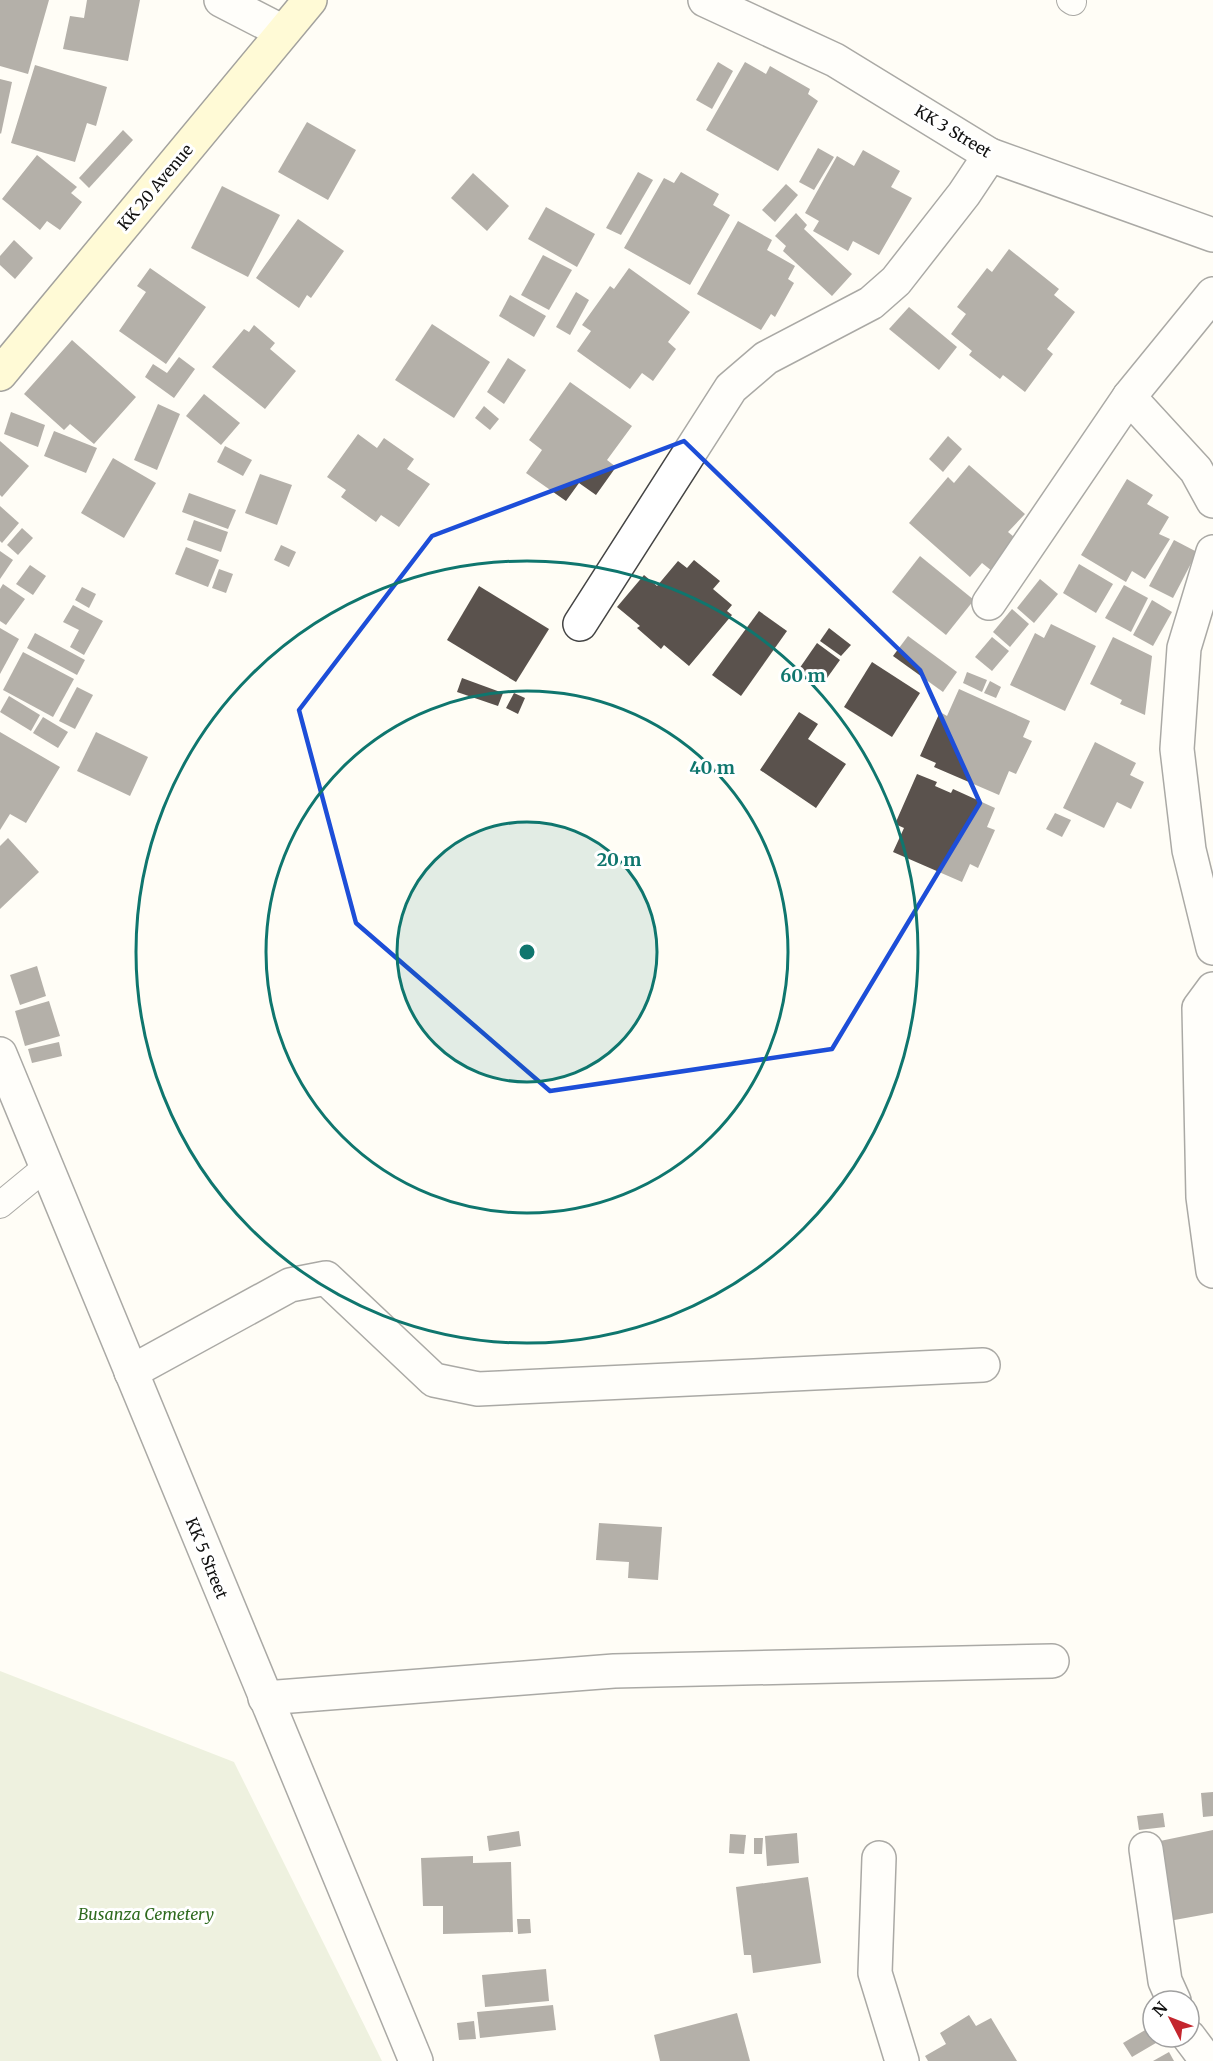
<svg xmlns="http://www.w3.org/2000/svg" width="1213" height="2061" font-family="Merriweather,serif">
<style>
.cemetery{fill:#d9e3c4}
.building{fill:#5a524d}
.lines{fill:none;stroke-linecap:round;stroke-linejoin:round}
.lane-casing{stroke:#444;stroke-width:28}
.street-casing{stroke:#444;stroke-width:36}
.secondary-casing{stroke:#333;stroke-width:36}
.lane{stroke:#fff;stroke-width:26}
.street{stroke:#fff;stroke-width:33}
.secondary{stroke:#fff6b0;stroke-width:33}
.marked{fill:none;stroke:#1d4ed8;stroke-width:4.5;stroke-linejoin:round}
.ring{fill:none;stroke:#0f766e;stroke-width:3}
.labels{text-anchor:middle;stroke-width:6;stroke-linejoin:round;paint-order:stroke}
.street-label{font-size:16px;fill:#111;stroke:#fff}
.park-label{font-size:16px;font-style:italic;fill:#2f6b1f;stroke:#fff}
.centre{fill:#0f766e;stroke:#fff;stroke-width:3}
.ring-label{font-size:18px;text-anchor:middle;font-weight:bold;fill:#0f766e;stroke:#fff;stroke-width:6;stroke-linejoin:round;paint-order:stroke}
</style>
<rect width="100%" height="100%" fill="#fffdf5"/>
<!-- cemetery -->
<polygon class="cemetery" points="0,1671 234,1762 382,2061 0,2061"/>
<!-- building -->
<g class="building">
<polygon points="0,0 49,0 28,74 0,66"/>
<polygon points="87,0 140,0 128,61 63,49 70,16 84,18"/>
<polygon points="718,62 733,71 712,109 696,100"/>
<polygon points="745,62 766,74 770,66 810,89 808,94 818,101 778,171 706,130"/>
<polygon points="35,65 107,87 96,126 87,123 75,162 11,143"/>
<polygon points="0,79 12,82 1,134 0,133"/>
<polygon points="307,122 356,150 328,200 278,172"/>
<polygon points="123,130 133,140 89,188 79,178"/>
<polygon points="818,148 834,157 814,190 799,182"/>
<polygon points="863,150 900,171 891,187 912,198 879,255 853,241 848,251 813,231 819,221 805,213 837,156 854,166"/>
<polygon points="37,155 77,187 71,193 82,202 60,230 47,221 40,230 2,199"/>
<polygon points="638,172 653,180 621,235 606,228"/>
<polygon points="681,172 719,194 713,205 730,215 690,285 624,248 664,178 674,183"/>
<polygon points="473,173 509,206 487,231 451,198"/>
<polygon points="786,184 798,195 775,222 762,210"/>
<polygon points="222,186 280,215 248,277 191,248"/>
<polygon points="546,207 595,234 577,267 528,239"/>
<polygon points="796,213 807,225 804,229 852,274 832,296 783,251 786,246 775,236"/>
<polygon points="298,219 344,251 311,298 307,295 299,308 256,278"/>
<polygon points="738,221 772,240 767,250 795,266 788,279 794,283 775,317 771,314 761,330 697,294"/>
<polygon points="14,240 33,258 15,279 0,265 0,256"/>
<polygon points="1009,249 1059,289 1054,295 1075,312 1047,349 1053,354 1025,392 1003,375 1000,379 969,355 972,351 951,334 966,314 957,307 987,268 992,272"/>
<polygon points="543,255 572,270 549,310 521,295"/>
<polygon points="150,268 206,307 166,364 119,331 146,292 137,286"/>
<polygon points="629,268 690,312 668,342 676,349 653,381 642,373 630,389 577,351 591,331 582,325 610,286 614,289"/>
<polygon points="576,292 589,300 570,335 556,327"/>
<polygon points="510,295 546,316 534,337 499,316"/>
<polygon points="909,307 957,347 939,370 889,329"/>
<polygon points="432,324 490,362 454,418 395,380"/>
<polygon points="254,325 275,343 270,349 296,371 265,409 212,367 244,329 249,332"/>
<polygon points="72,340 136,397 94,444 70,424 64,430 24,394"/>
<polygon points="179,357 195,369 174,398 145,377 153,364 167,373"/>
<polygon points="508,358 526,370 504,404 487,392"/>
<polygon points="570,382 632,426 607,460 616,467 596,495 579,483 566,501 526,473 542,450 529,440"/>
<polygon points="204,394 240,423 221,445 186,416"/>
<polygon points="158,404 180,414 157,470 134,460"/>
<polygon points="484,406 499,419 490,430 475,418"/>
<polygon points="11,412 45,425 38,447 4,434"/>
<polygon points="54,431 97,448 86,473 44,456"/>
<polygon points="358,434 377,448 384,438 414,459 407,469 430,484 399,527 381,515 376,522 341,497 346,490 327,477"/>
<polygon points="948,436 962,449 943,472 929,459"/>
<polygon points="0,441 29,466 2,497 0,495"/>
<polygon points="225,446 252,460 243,476 217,462"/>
<polygon points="113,458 156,483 124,538 81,513"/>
<polygon points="969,465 1025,514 1008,532 1019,541 992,571 982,563 970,577 909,523 948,477 954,483"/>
<polygon points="260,474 292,485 277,525 245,513"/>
<polygon points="1127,479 1153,495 1147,504 1169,517 1159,534 1170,539 1145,579 1132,571 1126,582 1081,555"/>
<polygon points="189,493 236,510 228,529 182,512"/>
<polygon points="0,506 19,523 2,543 0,541"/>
<polygon points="194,520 228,532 221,552 187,540"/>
<polygon points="22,528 33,538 18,555 7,545"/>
<polygon points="1174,540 1197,552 1173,598 1149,586"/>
<polygon points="281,545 296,552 289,567 274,560"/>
<polygon points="186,547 219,560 208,587 175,574"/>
<polygon points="0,551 13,560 0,579"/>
<polygon points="920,556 974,600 946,635 892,592"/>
<polygon points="694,560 720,581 713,589 732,605 727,611 732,615 689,666 664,645 661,649 637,628 640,626 617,607 644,575 657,586 678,561 687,568"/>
<polygon points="1079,564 1113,584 1096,613 1063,593"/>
<polygon points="30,565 46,576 33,595 16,584"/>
<polygon points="219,569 233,574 226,593 212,588"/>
<polygon points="1040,579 1058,594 1034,623 1017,608"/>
<polygon points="3,584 25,599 6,625 0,621 0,589"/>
<polygon points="1124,585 1148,598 1131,632 1105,618"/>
<polygon points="479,586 549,629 516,682 447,640"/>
<polygon points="82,587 96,594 89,608 75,600"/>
<polygon points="1152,600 1172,612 1153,646 1133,635"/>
<polygon points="73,605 103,621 84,655 70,647 79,630 63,622"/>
<polygon points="1012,609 1029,624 1010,647 993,632"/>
<polygon points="759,611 787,631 741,696 712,675"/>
<polygon points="1051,624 1096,646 1065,711 1010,685 1035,633 1044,638"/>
<polygon points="0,628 19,639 0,674"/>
<polygon points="829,628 851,645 841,656 820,641"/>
<polygon points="35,633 85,660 77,675 27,648"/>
<polygon points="908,636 957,672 943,692 893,656"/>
<polygon points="992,637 1009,651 992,671 975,657"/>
<polygon points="1113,637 1152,656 1145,715 1120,704 1122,700 1090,684"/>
<polygon points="817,643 840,660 822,685 799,669"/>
<polygon points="23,652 74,679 53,717 3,690"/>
<polygon points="872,662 920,693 892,737 844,707"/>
<polygon points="967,672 987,680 982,692 963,683"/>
<polygon points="462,678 503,693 498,706 457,692"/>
<polygon points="990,681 1001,687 996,698 984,693"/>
<polygon points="77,687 93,695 75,729 59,721"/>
<polygon points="959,689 1030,721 1023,737 1032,741 1016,774 1009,771 999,795 934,767 936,763 920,756 940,712 947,716"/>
<polygon points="514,693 525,698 518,714 506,708"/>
<polygon points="9,696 40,715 31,731 0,712"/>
<polygon points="799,712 818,724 808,739 846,764 816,808 760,770"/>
<polygon points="43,717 68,732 58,748 33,733"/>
<polygon points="0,732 60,767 26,823 10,814 0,830"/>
<polygon points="96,732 148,757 130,796 77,771"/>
<polygon points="1095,742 1136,763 1130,775 1144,782 1131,809 1117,802 1104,828 1063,808"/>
<polygon points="917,774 937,782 935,786 951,793 953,789 995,808 987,827 995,830 978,868 970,864 962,882 893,852 904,828 895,824"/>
<polygon points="1055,813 1071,820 1062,837 1046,829"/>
<polygon points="8,838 39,872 0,909 0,846"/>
<polygon points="37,966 46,996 20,1005 10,975"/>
<polygon points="49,1001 60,1036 25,1046 15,1011"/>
<polygon points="59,1042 62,1056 32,1063 28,1049"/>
<polygon points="599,1523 662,1527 658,1580 628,1578 629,1562 596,1560"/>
<polygon points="1213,1792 1213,1816 1203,1817 1201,1793"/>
<polygon points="1163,1813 1165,1827 1139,1830 1137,1816"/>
<polygon points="1213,1830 1213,1913 1169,1921 1166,1875 1160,1841"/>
<polygon points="519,1831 521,1846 489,1851 487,1836"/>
<polygon points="797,1833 799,1863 767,1866 765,1836"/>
<polygon points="730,1834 746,1835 744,1854 729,1853"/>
<polygon points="754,1838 763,1838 762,1854 754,1854"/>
<polygon points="473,1856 473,1863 511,1862 513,1932 443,1934 443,1906 423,1906 421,1858"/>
<polygon points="808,1877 821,1963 753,1973 751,1955 744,1955 736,1887"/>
<polygon points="517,1919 530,1919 531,1933 518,1934"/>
<polygon points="546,1969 549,2001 485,2007 482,1975"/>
<polygon points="553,2005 556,2030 480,2038 477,2012"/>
<polygon points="737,2013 750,2061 660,2061 654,2035"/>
<polygon points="969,2015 976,2026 991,2018 1017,2061 928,2061 925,2056 946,2044 940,2033"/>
<polygon points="474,2021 476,2039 459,2040 457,2023"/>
<polygon points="1152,2026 1153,2037 1159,2037 1161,2040 1132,2057 1123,2043"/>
<polygon points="1169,2052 1174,2061 1153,2061"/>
</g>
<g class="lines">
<!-- lane casing -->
<g class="lane-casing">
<g id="lane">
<polyline points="1070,0 1073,2"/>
<polyline points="0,1205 45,1168"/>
</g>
</g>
<!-- street casing -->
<g class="street-casing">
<g id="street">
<polyline points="221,0 283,32"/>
<polyline points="705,0 835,60 990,155 1213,235"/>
<polyline points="1129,397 1196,470 1213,501"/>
<polyline points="1213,552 1184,648 1177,749 1189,850 1213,948"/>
<polyline points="989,603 1129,397 1213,294"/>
<polyline points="580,624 731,388 766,358 871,303 896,281 964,194 990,155"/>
<polyline points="1213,989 1199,1008 1203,1197 1213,1271"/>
<polyline points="0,1054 416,2061"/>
<polyline points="131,1372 290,1285 326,1278 434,1380 478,1389 983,1365"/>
<polyline points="265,1698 614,1671 1052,1661"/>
<polyline points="1146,1849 1165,1981 1174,2001"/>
<polyline points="879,1858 875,1973 902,2061"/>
<polyline points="1189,2037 1207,2061"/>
</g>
</g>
<!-- secondary casing -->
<g class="secondary-casing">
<polyline id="secondary" points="0,374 310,0"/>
</g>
<!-- lane -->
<use href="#lane" class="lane"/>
<!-- street -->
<use href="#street" class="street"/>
<!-- secondary -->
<use href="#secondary" class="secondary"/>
</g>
<!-- marked area -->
<path d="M0 0H1213V2061H0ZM684,441l236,229 60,133 -148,246 -282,42 -194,-168 -57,-213 133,-174z" fill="#fffdf5" fill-opacity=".55" fill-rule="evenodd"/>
<path class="marked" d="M684,441l236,229 60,133 -148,246 -282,42 -194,-168 -57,-213 133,-174z"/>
<!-- distance rings -->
<circle cx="527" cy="952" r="130" fill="#0f766e" fill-opacity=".12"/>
<g class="ring">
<circle cx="527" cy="952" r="130"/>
<circle cx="527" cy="952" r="261"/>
<circle cx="527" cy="952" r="391"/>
</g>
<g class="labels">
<!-- street labels -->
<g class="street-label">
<text transform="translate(953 131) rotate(31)" y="6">KK 3 Street</text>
<text transform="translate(155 187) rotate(-50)" y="6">KK 20 Avenue</text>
<text transform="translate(207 1558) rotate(68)" y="6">KK 5 Street</text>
</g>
<!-- park labels -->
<g class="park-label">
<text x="146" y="1920">Busanza Cemetery</text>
</g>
</g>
<circle cx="527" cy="952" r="9" class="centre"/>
<g class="ring-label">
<text x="803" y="682">60 m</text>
<text x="712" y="774">40 m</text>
<text x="619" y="866">20 m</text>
</g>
<!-- north arrow -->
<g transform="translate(1171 2019) rotate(312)"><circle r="28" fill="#ffffff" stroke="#a0a0a0" stroke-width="1.5"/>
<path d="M0-4.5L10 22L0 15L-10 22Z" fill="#c4262e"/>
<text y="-9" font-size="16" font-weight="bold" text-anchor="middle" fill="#111111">N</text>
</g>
</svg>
